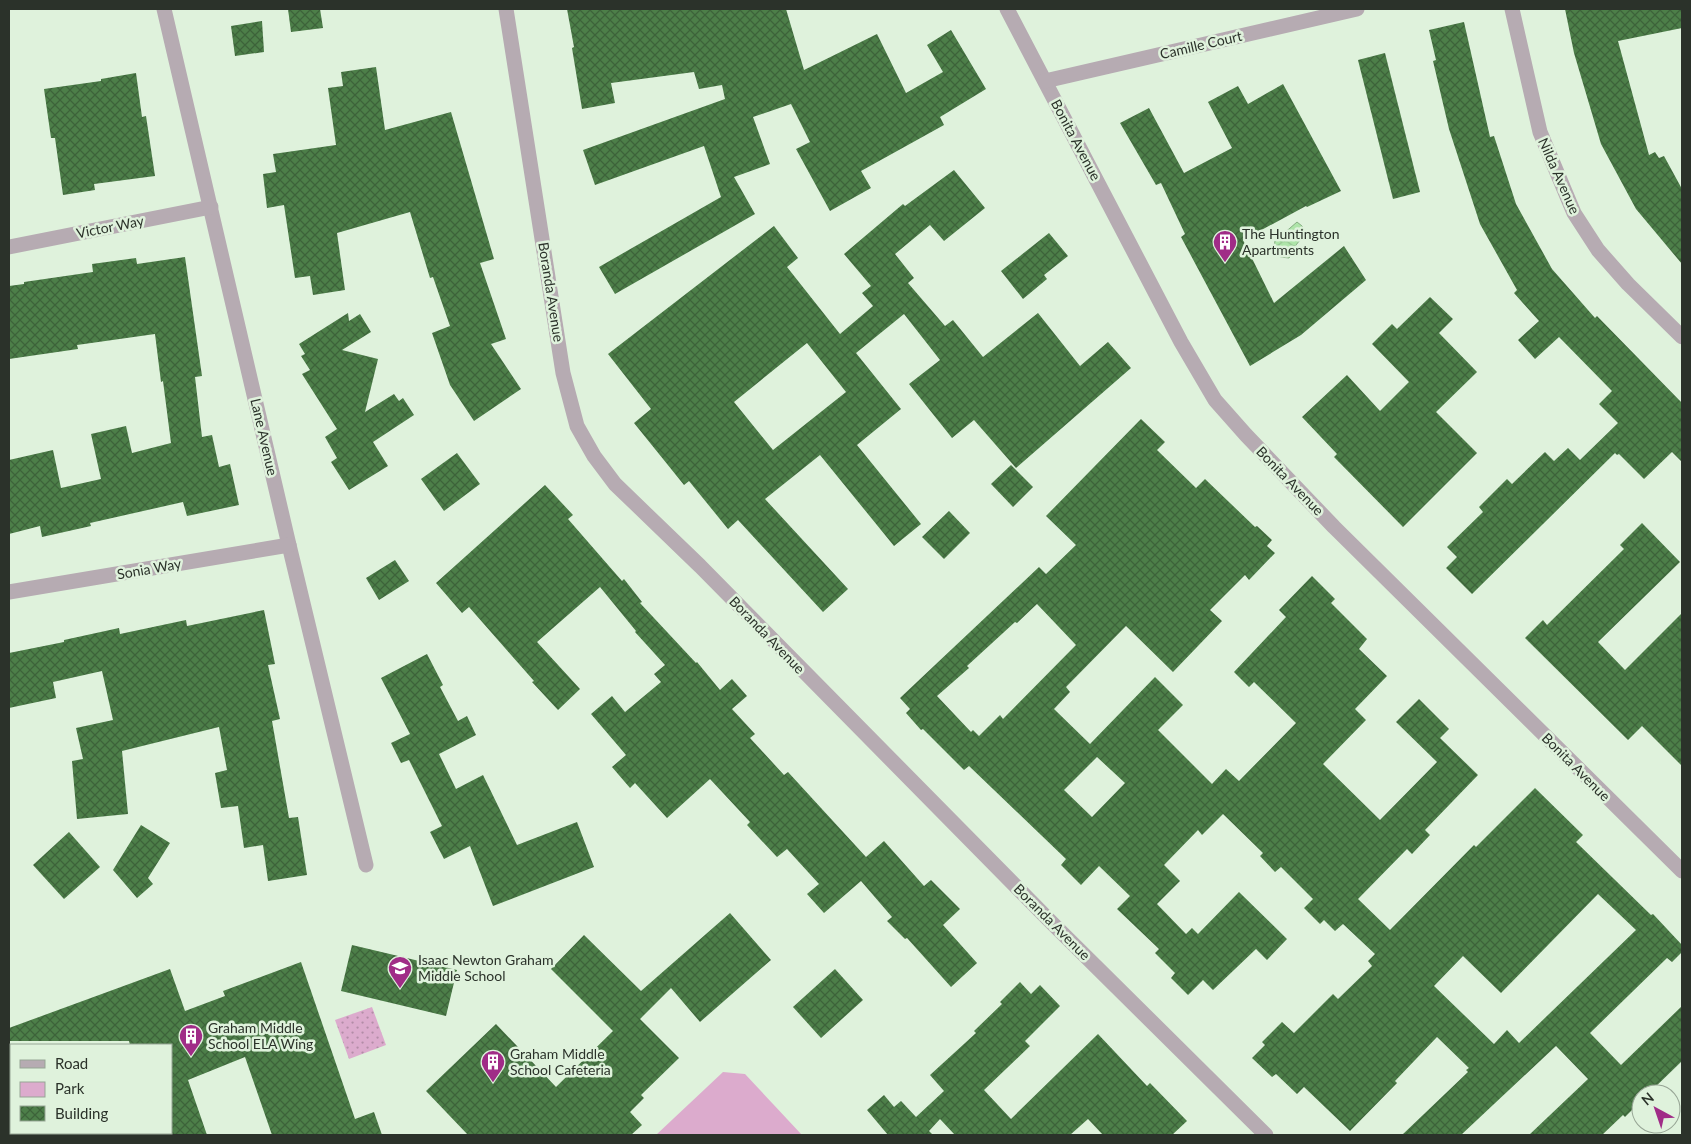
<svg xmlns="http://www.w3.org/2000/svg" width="1691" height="1144" font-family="Lato,sans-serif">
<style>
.green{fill:#dcabcd}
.park{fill:url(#park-dots)}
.water{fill:url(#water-waves);stroke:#87af83}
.building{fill:url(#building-cross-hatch);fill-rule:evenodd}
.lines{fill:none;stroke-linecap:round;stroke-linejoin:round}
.minor{stroke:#b6abb2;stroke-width:15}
.labels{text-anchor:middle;stroke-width:5;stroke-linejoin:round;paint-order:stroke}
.street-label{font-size:14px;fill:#2b322a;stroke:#dff2dc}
.poi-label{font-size:14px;fill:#2b322a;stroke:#dff2dc;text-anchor:start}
</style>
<defs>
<pattern id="park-dots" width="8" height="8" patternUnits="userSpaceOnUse" patternTransform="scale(1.25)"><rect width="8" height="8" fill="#dcabcd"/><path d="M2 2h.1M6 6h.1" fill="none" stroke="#b38ca7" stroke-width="1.8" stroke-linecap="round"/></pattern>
<pattern id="water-waves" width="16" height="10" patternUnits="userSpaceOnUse" patternTransform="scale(1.25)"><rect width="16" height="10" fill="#aee4a9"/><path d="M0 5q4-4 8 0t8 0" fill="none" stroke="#96c492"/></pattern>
<pattern id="building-cross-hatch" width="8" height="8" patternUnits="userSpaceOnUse" patternTransform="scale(1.25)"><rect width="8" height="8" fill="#4d7f49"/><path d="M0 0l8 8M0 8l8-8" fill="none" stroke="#3d633a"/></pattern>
</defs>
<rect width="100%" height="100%" fill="#dff2dc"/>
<!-- green -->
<polygon class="green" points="723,1072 745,1074 802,1135 656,1135"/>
<!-- park -->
<polygon class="park" points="372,1007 386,1045 349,1059 335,1020"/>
<!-- water -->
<path class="water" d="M1297,222l5,4c6,10 -3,13 -7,21 -2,4 -3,7 -6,11l-8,-1 -8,-4 2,-12z"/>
<!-- building -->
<g class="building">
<polygon points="288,9 320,9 323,28 291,32"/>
<polygon points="567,9 786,9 804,70 877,34 906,93 943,72 927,45 951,30 986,89 940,117 944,125 861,171 871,188 830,211 796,149 810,142 791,104 753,117 770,164 734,177 755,214 615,294 599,267 721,197 704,146 595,185 583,150 725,99 722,85 699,89 694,72 611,83 615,103 582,109 572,48 574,47"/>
<polygon points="1565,9 1682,9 1682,28 1618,41 1649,155 1655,152 1659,158 1664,156 1682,189 1682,264 1636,209 1601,144 1574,53"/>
<polygon points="262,21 264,52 235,56 231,26"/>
<polygon points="1464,22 1490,137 1494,136 1516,204 1552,269 1595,318 1597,316 1682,403 1682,462 1672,452 1644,479 1619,454 1617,455 1615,453 1472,594 1446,568 1457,557 1447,547 1483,512 1479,507 1507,479 1512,484 1545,452 1554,461 1568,448 1580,460 1618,423 1599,404 1612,391 1559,337 1535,359 1518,340 1539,321 1514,293 1517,290 1480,224 1449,129 1433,61 1436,60 1429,30"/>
<polygon points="1385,53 1420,192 1393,199 1358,60"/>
<polygon points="376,67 385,130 451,112 494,259 480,263 506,339 491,344 521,389 474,421 450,385 432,333 450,326 433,277 430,278 410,212 337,233 345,290 313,295 310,276 295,278 284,205 267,208 263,174 276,172 273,154 336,145 328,88 343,86 341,72"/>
<polygon points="136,73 142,117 146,116 155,176 94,184 95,190 63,195 55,138 51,138 44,89 101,81 101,79"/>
<polygon points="1283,84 1341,191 1307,207 1306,206 1243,240 1274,303 1344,246 1366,280 1301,335 1250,366 1181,237 1185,234 1161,183 1156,185 1120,123 1149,108 1184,173 1232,148 1208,102 1238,86 1248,104"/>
<path d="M954,170l31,38 -41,33 -14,-16 -35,29 19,24 -6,5 37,43 8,-6 30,37 55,-44 42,53 28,-24 23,26 -115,100 -42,-48 -22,18 -43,-54 31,-24 -36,-46 -48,39 45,56 -44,36 64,79 -27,22 -74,-91 -55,44 83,90 -25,23 -85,-92 -10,9 -39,-48 -5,4 -50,-62 17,-14 -43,-55 166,-128 24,32 -11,9 53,67 33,-28 -11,-13 9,-7 -27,-32 59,-50 2,2zM807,343l39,49 -73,58 -39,-48z"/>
<polygon points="1049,233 1068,256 1044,275 1047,279 1023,299 1001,271"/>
<polygon points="185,257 202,376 195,377 202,437 212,435 219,467 230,464 239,505 187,516 183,502 90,523 91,526 42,537 40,526 9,534 9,460 53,450 61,488 101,479 91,434 126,426 132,453 171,443 163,381 161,382 155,334 77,345 78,349 9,359 9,286 24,284 24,282 93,272 92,264 136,258 137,264"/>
<polygon points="1430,297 1453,319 1439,333 1477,372 1436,412 1477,453 1403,527 1334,457 1337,454 1302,417 1347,375 1380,411 1409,382 1372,344 1392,324 1397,329"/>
<polygon points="348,313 349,321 360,314 371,332 342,350 378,359 365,412 394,394 399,401 403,398 414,415 373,442 388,466 349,490 331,462 337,458 325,437 337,429 302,374 310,370 301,356 305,354 299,344"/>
<path d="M1141,419l24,23 -8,8 39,38 9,-9 50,48 2,-1 15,14 -5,6 8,7 -26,27 -4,-5 -35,35 12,11 -49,51 -47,-46 -60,61 4,5 -16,17 36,35 65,-67 28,28 -25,25 54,54 14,-15 13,12 57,-58 -42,-41 -5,5 -15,-15 52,-55 -7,-7 33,-34 23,23 -4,4 36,36 -8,10 28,27 -32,33 11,11 -43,44 57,56 57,-58 -41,-40 23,-23 30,30 -9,9 38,37 -53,55 5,5 -18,19 -5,-5 -49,50 32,31 84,-85 2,2 59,-59 48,47 -7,7 75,73 2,-1 29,31v7l-10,10 -5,-4 -77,75 31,32 61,-59v55l-34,33h-7v7l-16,16 -2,-2 -21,20h-73l59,-56 -32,-33 -95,89h-59l66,-63 -2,-2 3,-2 -32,-31 -42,44 2,2 -47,48 -46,-44 -7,7 -21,-20 -4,3 -20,-19 13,-13 -3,-3 20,-20 12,11 39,-39 5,5 34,-33 -4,-5 7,-7 -32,-30 -8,7 -11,-11 -4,4 -16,-16 9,-9 -32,-32 -6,5 -15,-16 3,-3 -40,-39 -21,21 -4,-5 -34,35 16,16 -23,23 29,30 6,-6 6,6 41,-42 48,47 -20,21 -11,-11 -43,41 -10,-10 -15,15 -17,-17 4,-5 -20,-20 4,-4 -42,-40 13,-13 -31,-30 -18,19 -20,-20 5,-6 -97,-93 -5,4 -41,-41 -2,1 -15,-17 4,-4 -10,-11 139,-131 7,7 30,-29 -30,-29zM1037,604l39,41 -73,74 -3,-4 -21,21 -6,-6 -2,2 -34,-36 32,-28 -2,-2 48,-44 2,1zM1097,757l28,26 -33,34 -28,-27zM1598,894l38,36 -117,113 -12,-13 -13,14 -60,-58 29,-30 38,37z"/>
<polygon points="457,453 480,484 444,511 421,479"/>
<polygon points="1011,465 1033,487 1013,507 991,484"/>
<polygon points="545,485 573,515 568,519 622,581 624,579 642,602 640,603 696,663 697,662 720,690 732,679 747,696 732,709 755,734 750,738 784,775 788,772 866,857 884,841 924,886 931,880 960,909 943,925 977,963 951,987 907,938 905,939 887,921 892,917 861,881 824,913 807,894 819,884 787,849 777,857 747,825 750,822 710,779 667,818 635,783 630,788 612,767 626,755 591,714 612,696 625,712 661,682 654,674 665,665 635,632 636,631 600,587 537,642 580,689 558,710 532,682 534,681 469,607 462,613 436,583"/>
<polygon points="949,511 970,533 944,559 922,537"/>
<polygon points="1642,523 1680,562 1598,642 1625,670 1682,613 1682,766 1642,726 1628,740 1525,638 1543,620 1547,625 1624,549 1620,545"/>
<polygon points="395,560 409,581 379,600 366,578"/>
<polygon points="264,610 275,664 268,665 280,719 272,721 289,818 298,817 307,875 268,881 263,845 244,848 238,806 221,808 215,773 227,770 219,727 122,751 128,814 77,819 72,761 83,759 76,728 113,720 102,671 53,682 56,698 9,708 9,653 64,642 64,640 119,628 120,634 186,620 187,626"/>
<polygon points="427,654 443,685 440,687 458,721 467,716 476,735 439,754 456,789 483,775 517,845 577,822 594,867 493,906 470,846 444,859 430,832 442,826 409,760 401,763 391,743 410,734 381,678"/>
<polygon points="141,825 170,843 148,878 153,884 137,898 113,870"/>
<polygon points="69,832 100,867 64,899 33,865"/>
<polygon points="730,913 771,960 700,1022 671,988 640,1019 679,1058 641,1095 644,1098 630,1112 642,1125 631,1135 468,1135 426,1091 496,1024 556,1087 613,1031 551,969 584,935 641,991"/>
<polygon points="352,945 457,970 446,1016 341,991"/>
<polygon points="301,962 355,1119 374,1112 382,1135 272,1135 245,1057 188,1080 207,1135 171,1135 171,1045 130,1045 129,1041 9,1041 9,1028 170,969 185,1011 225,996 223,991"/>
<polygon points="835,969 863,1000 821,1038 793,1007"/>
<polygon points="1020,982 1031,994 1040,985 1060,1006 1025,1041 1030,1046 984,1090 1011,1119 1098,1034 1147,1086 1150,1083 1187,1121 1172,1135 1103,1135 1088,1119 1070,1135 955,1135 940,1119 929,1131 933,1135 888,1135 867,1110 884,1095 894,1107 901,1101 916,1117 944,1091 930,1075 976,1033 974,1031 1002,1004 1000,1002"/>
</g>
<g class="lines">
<!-- minor -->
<g class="minor">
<polyline points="164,9 289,545 366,865"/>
<polyline points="506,9 563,373 577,426 594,456 615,484 700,566 1052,923 1266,1135"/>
<polyline points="1007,9 1181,342 1215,400 1246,435 1334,527 1682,871"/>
<polyline points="1512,9 1540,132 1574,213 1598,250 1628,284 1682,337"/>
<polyline points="1045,81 1357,9"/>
<polyline points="9,247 211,207"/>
<polyline points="9,592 289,545"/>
</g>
</g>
<!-- icons -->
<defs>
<g id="building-pin" transform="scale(1.25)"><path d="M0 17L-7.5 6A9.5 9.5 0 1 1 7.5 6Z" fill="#a02c87" stroke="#dff2dc"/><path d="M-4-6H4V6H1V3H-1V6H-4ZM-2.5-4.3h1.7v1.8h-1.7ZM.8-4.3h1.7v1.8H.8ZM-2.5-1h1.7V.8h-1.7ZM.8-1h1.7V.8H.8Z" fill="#fff"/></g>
<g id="school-pin" transform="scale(1.25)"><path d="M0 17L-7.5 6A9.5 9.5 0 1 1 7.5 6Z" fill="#a02c87" stroke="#dff2dc"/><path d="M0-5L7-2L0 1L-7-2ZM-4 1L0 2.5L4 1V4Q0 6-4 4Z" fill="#fff"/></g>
</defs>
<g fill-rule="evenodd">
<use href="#building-pin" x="1225" y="242"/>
<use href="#school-pin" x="400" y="968"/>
<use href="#building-pin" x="191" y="1036"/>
<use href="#building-pin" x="493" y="1062"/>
</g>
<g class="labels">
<!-- street labels -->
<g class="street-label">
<text transform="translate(1201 45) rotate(-13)" y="5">Camille Court</text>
<text transform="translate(1076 140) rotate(62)" y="5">Bonita Avenue</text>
<text transform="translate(1559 176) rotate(66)" y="5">Nilda Avenue</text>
<text transform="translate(110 227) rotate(-11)" y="5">Victor Way</text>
<text transform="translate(551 292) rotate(81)" y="5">Boranda Avenue</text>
<text transform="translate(264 437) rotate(77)" y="5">Lane Avenue</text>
<text transform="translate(1290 481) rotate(46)" y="5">Bonita Avenue</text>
<text transform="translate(149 569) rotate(-10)" y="5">Sonia Way</text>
<text transform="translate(767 635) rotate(46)" y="5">Boranda Avenue</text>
<text transform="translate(1576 767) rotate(45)" y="5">Bonita Avenue</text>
<text transform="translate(1052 922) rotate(45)" y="5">Boranda Avenue</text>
</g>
<!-- poi labels -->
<g class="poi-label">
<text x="1242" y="239">The Huntington<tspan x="1242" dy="16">Apartments</tspan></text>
<text x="418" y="965">Isaac Newton Graham<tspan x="418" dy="16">Middle School</tspan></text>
<text x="208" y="1033">Graham Middle<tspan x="208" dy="16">School ELA Wing</tspan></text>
<text x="510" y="1059">Graham Middle<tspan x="510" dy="16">School Cafeteria</tspan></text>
</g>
</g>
<!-- border -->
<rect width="1691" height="1144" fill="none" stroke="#2b322a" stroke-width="20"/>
<!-- legend -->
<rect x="10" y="1044" width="162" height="90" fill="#dff2dc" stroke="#97a595"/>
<rect x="20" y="1060" width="25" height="8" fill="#b6abb2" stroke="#97a595"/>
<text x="55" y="1069" font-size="15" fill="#2b322a">Road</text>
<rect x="20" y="1082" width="25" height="15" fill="#dcabcd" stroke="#97a595"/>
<text x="55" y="1094" font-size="15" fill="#2b322a">Park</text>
<rect x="20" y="1106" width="25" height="15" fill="url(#building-cross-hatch)" stroke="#97a595"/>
<text x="55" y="1119" font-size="15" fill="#2b322a">Building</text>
<!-- north arrow -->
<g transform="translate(1656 1109) rotate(320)"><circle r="24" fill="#dff2dc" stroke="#97a595"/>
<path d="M0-4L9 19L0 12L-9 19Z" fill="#a02c87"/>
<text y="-8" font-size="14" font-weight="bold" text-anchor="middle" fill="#2b322a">N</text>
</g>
</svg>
